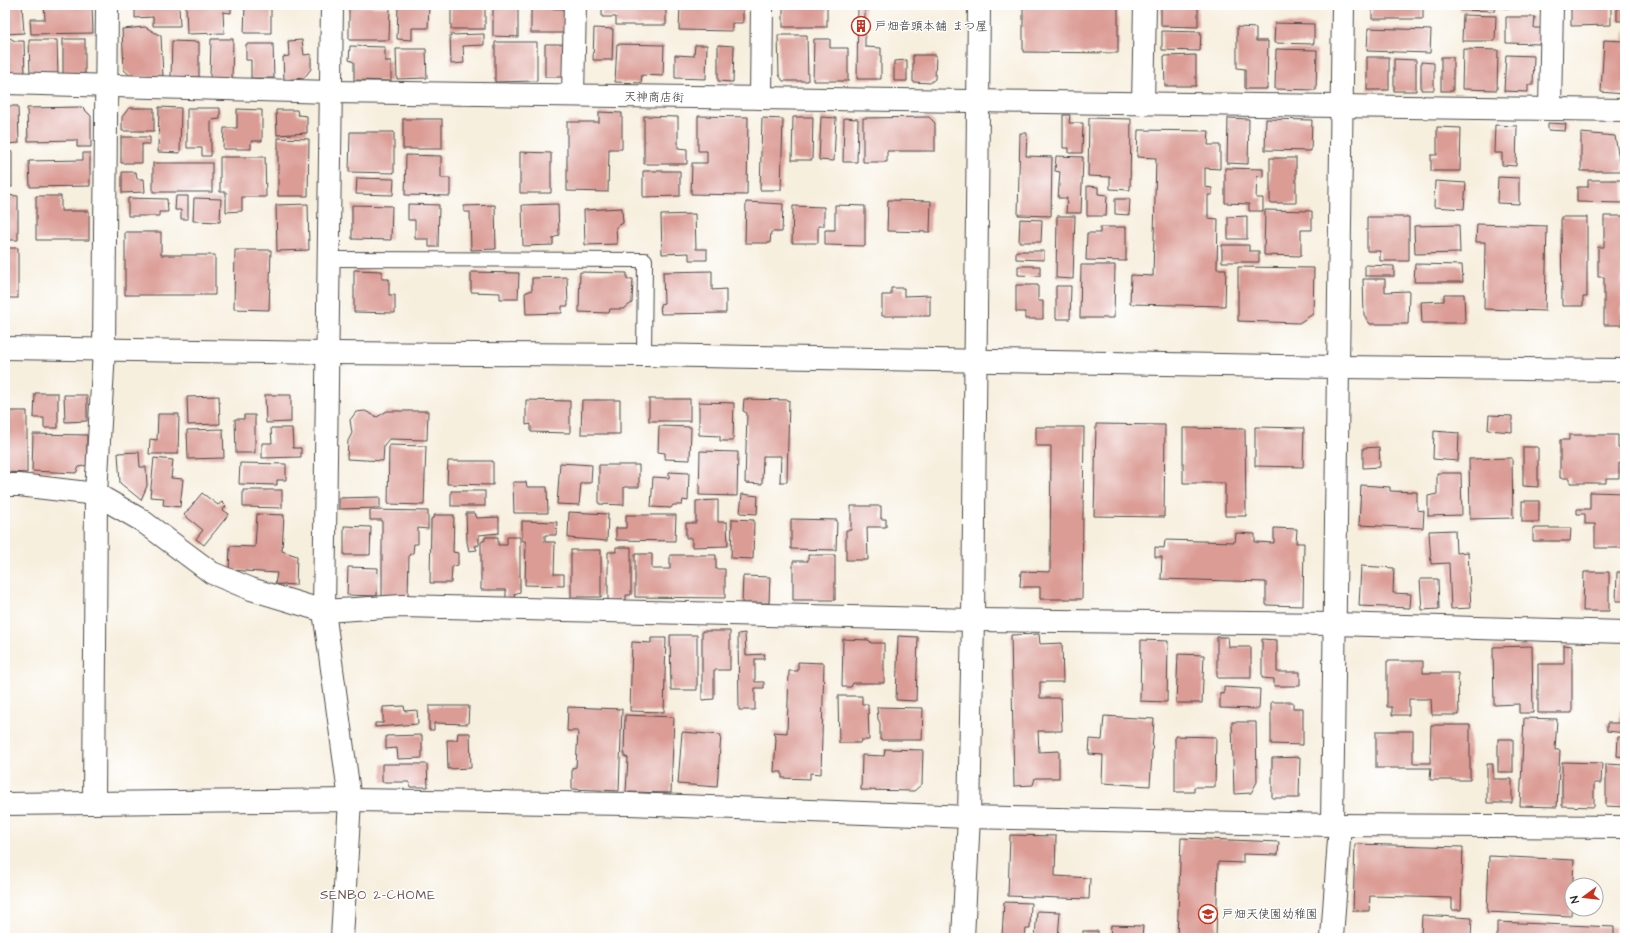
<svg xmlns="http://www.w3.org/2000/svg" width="1630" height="943" font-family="'Architects Daughter','Klee One',sans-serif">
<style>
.building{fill:#db9c95}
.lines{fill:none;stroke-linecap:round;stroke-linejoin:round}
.service-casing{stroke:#4a4846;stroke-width:16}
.minor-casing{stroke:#4a4846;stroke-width:24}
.tertiary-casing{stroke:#4a4846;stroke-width:24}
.service{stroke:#fff;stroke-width:14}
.minor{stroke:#fff;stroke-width:22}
.tertiary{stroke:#fff;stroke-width:22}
.labels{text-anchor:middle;stroke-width:3;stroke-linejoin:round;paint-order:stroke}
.poi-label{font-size:12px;fill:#2b2b2b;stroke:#fff;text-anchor:start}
.street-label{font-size:12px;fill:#2b2b2b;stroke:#fff}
.neighbourhood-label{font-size:13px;letter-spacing:1px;fill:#695350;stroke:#fff}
</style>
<rect width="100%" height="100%" fill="#fff"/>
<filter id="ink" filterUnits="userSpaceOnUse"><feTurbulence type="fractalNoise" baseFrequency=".025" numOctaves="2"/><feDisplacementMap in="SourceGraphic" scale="8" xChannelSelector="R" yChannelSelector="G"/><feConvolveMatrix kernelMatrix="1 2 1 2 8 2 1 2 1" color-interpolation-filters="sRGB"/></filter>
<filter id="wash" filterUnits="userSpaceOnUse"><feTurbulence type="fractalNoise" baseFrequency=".012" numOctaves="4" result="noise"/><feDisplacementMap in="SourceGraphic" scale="16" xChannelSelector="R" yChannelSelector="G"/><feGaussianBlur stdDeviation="0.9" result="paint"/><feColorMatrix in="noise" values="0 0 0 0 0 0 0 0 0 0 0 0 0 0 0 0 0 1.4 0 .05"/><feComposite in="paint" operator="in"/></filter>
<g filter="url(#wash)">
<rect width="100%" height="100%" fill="#f7efde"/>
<g id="blocks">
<!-- building -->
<g class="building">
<polygon points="5,5 22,5 24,33 5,34"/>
<polygon points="44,5 92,5 93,33 31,34 30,19 45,19"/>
<polygon points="186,5 231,5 231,13 223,12 224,33 187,34"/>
<polygon points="245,5 271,5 271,33 244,33"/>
<polygon points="398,5 429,5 428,28 412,28 412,40 397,39"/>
<rect x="451" y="5" width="34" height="24"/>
<polygon points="493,5 518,5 518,37 493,36"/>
<polygon points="602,5 666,5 666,25 616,25 616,17 602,17"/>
<polygon points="680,5 743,5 743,23 732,23 732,31 679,30"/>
<rect x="783" y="5" width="44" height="22"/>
<polygon points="858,5 865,5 865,47 881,48 881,79 857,79"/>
<polygon points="1023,5 1118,5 1118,53 1023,52"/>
<polygon points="1161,5 1198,5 1198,27 1161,26"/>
<rect x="1372" y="5" width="51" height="14"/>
<polygon points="1460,5 1495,5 1495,11 1460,10"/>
<rect x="1503" y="5" width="28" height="3"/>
<polygon points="1571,5 1611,5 1611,25 1571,26"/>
<rect x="1617" y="5" width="8" height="16"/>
<polygon points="179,6 180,26 153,26 153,17 135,18 135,8"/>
<polygon points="349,6 390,7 389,40 349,40"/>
<polygon points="531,8 565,9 565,33 531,33"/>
<polygon points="1463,15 1496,16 1495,41 1462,41"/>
<polygon points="1506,17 1535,17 1534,28 1541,28 1541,44 1506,43"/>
<polygon points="1275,23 1314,24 1314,44 1274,43"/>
<polygon points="145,27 161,36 163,76 132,77 124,70 122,29"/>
<polygon points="1237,27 1256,28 1256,41 1268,41 1267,89 1245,89 1245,69 1237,68"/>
<polygon points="594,28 613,29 612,60 593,60"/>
<polygon points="1368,28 1431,30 1430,53 1367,51"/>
<polygon points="1162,31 1201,32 1200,51 1162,50"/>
<polygon points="1624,31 1625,32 1625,82 1624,82 1623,94 1601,92 1604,40 1623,41"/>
<polygon points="484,34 484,45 463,46 464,63 451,64 450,35"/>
<polygon points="778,35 807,35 808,81 783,81 779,75"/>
<polygon points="5,38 10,38 15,41 24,41 25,75 5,76"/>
<rect x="63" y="39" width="22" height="35"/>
<polygon points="211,39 233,39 232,79 210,79"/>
<polygon points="814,39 830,39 830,48 848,48 848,81 813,81"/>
<polygon points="29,40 57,40 58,75 30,75"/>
<polygon points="302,40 304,55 311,54 311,69 304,78 284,80 283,57 289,56 288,41"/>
<polygon points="172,41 199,42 199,77 171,77"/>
<polygon points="495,42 537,42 537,81 495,82"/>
<polygon points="246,44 273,44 274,78 251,78 251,60 246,60"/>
<polygon points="545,44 565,44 564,77 545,77"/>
<polygon points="617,44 664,45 663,76 642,75 641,83 615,82"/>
<polygon points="695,45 707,45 706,79 675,78 675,55 694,56"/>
<polygon points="718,45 734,46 733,82 718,81"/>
<polygon points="350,46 385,47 385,61 391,61 391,81 354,80 354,62 349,60"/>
<polygon points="396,49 426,49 427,78 397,79"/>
<polygon points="1276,49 1317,50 1316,90 1275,89"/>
<polygon points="1463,49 1498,50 1497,90 1462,89"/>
<polygon points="913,55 936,55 935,79 930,83 913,82"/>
<polygon points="1196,55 1196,86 1165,86 1164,56"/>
<polygon points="1506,55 1534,56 1533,85 1528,85 1528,92 1504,91"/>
<rect x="1367" y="57" width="22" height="33"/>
<rect x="1441" y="57" width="12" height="34"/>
<polygon points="1394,59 1416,60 1416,91 1394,91"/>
<polygon points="907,60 907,81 894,81 894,61"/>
<polygon points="1421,62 1434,63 1434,90 1421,90"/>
<polygon points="5,106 18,106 19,143 5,144"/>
<polygon points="82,107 91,116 91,147 77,147 77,140 28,141 27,108"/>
<polygon points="159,107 181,108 180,153 158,152"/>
<polygon points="129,108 154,108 154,131 122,131 122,117"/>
<polygon points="187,108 220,108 220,119 211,120 211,156 202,156 202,148 187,148"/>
<polygon points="237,109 262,110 262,141 251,141 251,149 223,149 224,128 237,128"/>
<polygon points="276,110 297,110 298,115 307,116 307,133 277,135"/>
<polygon points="599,112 622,113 622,149 609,149 608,192 567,191 567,122 599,122"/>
<polygon points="1063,115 1070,115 1069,123 1083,123 1082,153 1069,153 1069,148 1063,148"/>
<polygon points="644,116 678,117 678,148 687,149 687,164 644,164"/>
<polygon points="698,116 748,117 747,195 691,194 692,163 707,163 707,151 698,151"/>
<polygon points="793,117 813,117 812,160 792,160"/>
<polygon points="821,117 836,118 834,161 819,160"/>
<polygon points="929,117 935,123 935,151 887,151 887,162 863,162 863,118"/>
<polygon points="762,118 783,119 781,190 760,190"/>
<polygon points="844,118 858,119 857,162 843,162"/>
<polygon points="1089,118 1131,119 1130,190 1110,189 1110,177 1088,176"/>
<polygon points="1228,118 1249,119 1248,164 1227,163"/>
<rect x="403" y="119" width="39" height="30"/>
<polygon points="1266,119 1312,120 1311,151 1265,150"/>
<polygon points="1548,123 1566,124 1565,131 1548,130"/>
<polygon points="1495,125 1517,126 1516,166 1502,165 1502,153 1494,153"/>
<polygon points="1437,127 1461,128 1460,171 1431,171 1431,155 1437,155"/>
<polygon points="1138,130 1209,131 1208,145 1220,145 1220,169 1205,168 1205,187 1212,188 1212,195 1208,195 1208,218 1218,219 1217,269 1226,269 1225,306 1130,304 1131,275 1153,276 1156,158 1137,157"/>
<polygon points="350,132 394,132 394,173 349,172"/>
<polygon points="1020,133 1027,133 1026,156 1052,157 1051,216 1018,215"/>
<polygon points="1581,133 1615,136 1619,159 1623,159 1623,171 1581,171"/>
<polygon points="121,137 150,137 150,144 142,144 142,163 121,163"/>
<polygon points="278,138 309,139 308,196 278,196"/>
<rect x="5" y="152" width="7" height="35"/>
<polygon points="520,152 551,153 551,193 520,193"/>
<polygon points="83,153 90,153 90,186 30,187 29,161 83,160"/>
<polygon points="406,155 441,156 441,178 450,178 450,196 405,195"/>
<polygon points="1056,156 1083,157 1081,213 1066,213 1067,198 1058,198 1060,172 1055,171"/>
<polygon points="220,157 265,157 266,197 242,197 242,211 226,212 226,192 220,192"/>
<rect x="1270" y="158" width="26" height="45"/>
<rect x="153" y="163" width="59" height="29"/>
<polygon points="1225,168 1263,169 1263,177 1257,176 1256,198 1263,198 1263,211 1249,211 1249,204 1225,203"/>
<polygon points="643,171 680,171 680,196 643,197"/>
<polygon points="122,172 136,172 137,179 144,179 145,192 122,193"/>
<polygon points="1498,177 1519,178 1519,204 1497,203"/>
<polygon points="357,178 394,179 393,195 356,194"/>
<polygon points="1588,180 1624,180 1624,203 1577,202 1577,187 1588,187"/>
<polygon points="1435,181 1466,183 1464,209 1434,207"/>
<polygon points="1087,186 1098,187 1098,194 1107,195 1106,216 1087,216"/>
<polygon points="5,195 18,196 18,240 5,240"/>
<polygon points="36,196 61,196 61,211 89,211 89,240 36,240"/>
<polygon points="176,196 188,196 188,219 181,219 181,210 175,210"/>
<polygon points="128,198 167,199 168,212 159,212 159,216 128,216"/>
<polygon points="194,198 221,199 220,222 193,221"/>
<polygon points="1115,199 1130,199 1129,215 1115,214"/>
<polygon points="888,200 931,201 930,232 887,231"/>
<polygon points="746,202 783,204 782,232 771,232 770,243 745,243"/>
<polygon points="308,204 309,250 277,251 276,205"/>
<polygon points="408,204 439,205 438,247 429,247 429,239 415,239 415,220 408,220"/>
<polygon points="558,204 559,235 553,238 553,245 523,246 522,205"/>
<polygon points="352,205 392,206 391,240 352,239"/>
<polygon points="495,205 496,249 471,250 470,212 464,212 464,206"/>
<polygon points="835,205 865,206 865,246 825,245 825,230 835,230"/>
<polygon points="793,206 824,207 824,226 818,226 818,243 792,243"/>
<polygon points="622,208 623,223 616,227 617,244 585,245 584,210"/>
<polygon points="1265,210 1312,211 1312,230 1301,230 1301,256 1264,255"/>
<polygon points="695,214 696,249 707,249 707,260 689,260 689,253 662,254 661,215"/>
<polygon points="1057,216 1075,216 1073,279 1056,278"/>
<polygon points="1247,216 1247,239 1228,239 1228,217"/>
<polygon points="1604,216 1624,216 1625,265 1622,265 1622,325 1604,325 1604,277 1598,277 1598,247 1604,247"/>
<polygon points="1367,217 1409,217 1409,261 1380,261 1380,251 1367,251"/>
<polygon points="1561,217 1587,217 1587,297 1583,297 1583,306 1562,306"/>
<polygon points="1020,219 1042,220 1041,242 1019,242"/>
<polygon points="1477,224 1547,226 1545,311 1484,309 1485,242 1476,242"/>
<polygon points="1459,225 1460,253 1415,254 1414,226"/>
<polygon points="1100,227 1126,227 1126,261 1086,260 1087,233 1100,233"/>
<polygon points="125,232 161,232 161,255 215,255 215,295 125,295"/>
<polygon points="1222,245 1249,245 1249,251 1259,251 1259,262 1222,262"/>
<rect x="5" y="248" width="13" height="50"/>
<polygon points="235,250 271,250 269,310 234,309"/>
<polygon points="1016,251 1044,251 1044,260 1016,259"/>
<polygon points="1415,264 1462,265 1463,282 1414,282"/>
<polygon points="1081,265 1115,265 1114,318 1080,318"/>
<polygon points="1365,265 1394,266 1394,276 1365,276"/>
<polygon points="1018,266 1040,266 1040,276 1018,275"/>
<polygon points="1238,267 1314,268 1313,314 1299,323 1238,321"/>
<polygon points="354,270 382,271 382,279 389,279 389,295 395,295 395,313 354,312"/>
<polygon points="712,271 712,290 726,289 726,313 661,314 660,304 664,303 663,272"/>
<polygon points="471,272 519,273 518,299 500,299 500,293 471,292"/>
<polygon points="580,272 627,273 627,279 633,279 632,303 623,309 610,309 609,313 579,312"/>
<polygon points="567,277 568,306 562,306 562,313 526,314 525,293 532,290 532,278"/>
<polygon points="1363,279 1385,279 1385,292 1409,291 1408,324 1370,324 1364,315"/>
<polygon points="1016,285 1038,285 1038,301 1043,301 1043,319 1025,319 1025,312 1016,312"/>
<polygon points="1056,286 1071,286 1070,319 1056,319"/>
<polygon points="891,288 904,288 904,296 930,295 930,316 882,316 882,295 891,295"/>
<polygon points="1444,294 1464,294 1465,323 1422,323 1421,302 1444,301"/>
<polygon points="35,393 58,393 58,428 44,428 44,418 34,418"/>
<polygon points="64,395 87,395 87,421 65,422"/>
<polygon points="265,395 291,395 291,422 266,423"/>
<polygon points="219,396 220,424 188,425 187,397"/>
<rect x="649" y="399" width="41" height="22"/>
<polygon points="744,399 789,400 787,482 780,482 781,456 763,456 762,484 745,483 747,413 743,411"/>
<polygon points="526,400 570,401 570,433 531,432 531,424 526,425"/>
<polygon points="582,400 620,400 620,434 581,434"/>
<polygon points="699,402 734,403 733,441 720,441 720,436 699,435"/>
<polygon points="5,411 27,411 27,473 5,472"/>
<polygon points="365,411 377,417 387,411 428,411 427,440 389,439 384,445 383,461 347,459 348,441 352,433 350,420 356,412"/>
<polygon points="158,414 179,414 178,454 149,454 150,439 157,440"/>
<polygon points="244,415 255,415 255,453 236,453 235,419 244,419"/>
<polygon points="1489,415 1512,416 1512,432 1488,430"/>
<polygon points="1096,424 1165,425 1164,517 1094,516"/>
<polygon points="659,426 691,427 690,460 665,459 665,453 658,452"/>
<polygon points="1036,427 1084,427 1082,599 1040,599 1040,587 1020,587 1021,571 1050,572 1051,446 1036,446"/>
<polygon points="1255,427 1304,428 1303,467 1255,466"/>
<polygon points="271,428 292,428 293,448 301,448 301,457 262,458 262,443 272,443"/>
<polygon points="1183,428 1245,429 1246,516 1225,516 1225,483 1183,483"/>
<polygon points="223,429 224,458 188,459 187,430"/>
<polygon points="1434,431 1459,433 1458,461 1433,459"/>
<polygon points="33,434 87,435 87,465 79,467 76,473 32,471"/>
<polygon points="1569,435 1618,435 1618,448 1625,448 1625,463 1619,463 1619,478 1606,478 1606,483 1570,483 1570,478 1560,478 1560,440 1569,440"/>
<polygon points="389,445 426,446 424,505 388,504"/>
<polygon points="1379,447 1380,467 1363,468 1363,448"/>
<polygon points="1523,447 1538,447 1538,487 1523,486"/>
<polygon points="700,451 738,452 737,496 699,495"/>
<polygon points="139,452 140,467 146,467 147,486 141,500 120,483 118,453"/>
<polygon points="154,458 173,460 171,478 183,479 180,507 163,505 164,498 150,497"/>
<polygon points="1512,458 1513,518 1470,519 1469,459"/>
<polygon points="448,461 493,461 493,485 447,484"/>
<polygon points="240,463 286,464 286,480 277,480 277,485 239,484"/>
<polygon points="560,463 592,465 591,483 581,483 579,505 557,504"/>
<polygon points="599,465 639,465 639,487 624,487 624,505 599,504"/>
<polygon points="669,472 689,473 688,501 683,500 682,505 673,505 671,508 651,507 653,477 669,478"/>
<polygon points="1437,473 1461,473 1462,515 1428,516 1428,496 1437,494"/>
<polygon points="513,482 526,482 527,487 547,487 548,513 514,513"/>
<polygon points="1361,485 1390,487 1390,491 1417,492 1417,510 1424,511 1423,528 1359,525"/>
<polygon points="243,490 282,490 282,508 243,507"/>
<rect x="451" y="491" width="34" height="15"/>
<polygon points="1590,492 1625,493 1625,548 1595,548 1595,524 1585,524 1585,514 1577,514 1577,509 1590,509"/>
<polygon points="202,493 218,505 222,502 226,506 223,510 229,514 204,545 196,539 203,530 184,515"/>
<polygon points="742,494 758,496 757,514 740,513"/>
<polygon points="380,497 380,508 339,509 339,498"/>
<polygon points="718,500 718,522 727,522 728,546 692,547 692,538 686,538 686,523 696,523 696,501"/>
<rect x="1522" y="501" width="17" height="21"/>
<polygon points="851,506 881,506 881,519 886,519 886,527 867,527 868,560 846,560 846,530 851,530"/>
<polygon points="370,510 428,511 428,529 418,528 418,544 414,544 413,553 409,555 408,596 382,596 382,520 370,520"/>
<polygon points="569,512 608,514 607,541 568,538"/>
<polygon points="466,513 475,513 477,518 499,517 499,533 479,535 479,545 475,546 477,550 469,551 467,542"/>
<polygon points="257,514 284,515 282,551 297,556 296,585 275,584 277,573 229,570 230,546 255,547"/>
<polygon points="434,515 454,515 453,552 458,553 458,565 452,567 451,583 430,583 431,519 435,517"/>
<polygon points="626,515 676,515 675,541 616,540 616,528 626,528"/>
<polygon points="732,519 754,520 753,559 731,558"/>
<polygon points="791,519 837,520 836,550 791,549"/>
<polygon points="522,521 557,522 556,535 545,535 545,542 555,542 554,574 564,574 564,586 525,585 526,542 522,540"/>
<polygon points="344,526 371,527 370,555 344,555"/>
<polygon points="1274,528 1297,529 1296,543 1304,543 1303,606 1266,605 1266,582 1161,579 1162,557 1155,557 1155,547 1164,548 1165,540 1235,542 1236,533 1255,534 1255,542 1274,543"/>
<polygon points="1533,528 1571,528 1570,541 1533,541"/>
<polygon points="1455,530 1456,553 1468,552 1471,608 1451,609 1449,563 1431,564 1429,531"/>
<polygon points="485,537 498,537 498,545 507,545 507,537 520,537 520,592 514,594 515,600 506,600 506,590 481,590 481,542 485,540"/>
<polygon points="616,547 631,547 631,595 626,595 626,600 608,600 608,552 616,552"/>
<rect x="571" y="550" width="30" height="47"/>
<polygon points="635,554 652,554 652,569 670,569 670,555 716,555 716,569 725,569 725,598 635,597"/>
<polygon points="808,555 835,555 835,600 793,600 793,561 808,561"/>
<polygon points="1361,566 1394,568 1393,593 1411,594 1410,608 1359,606"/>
<polygon points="348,567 378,568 377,596 347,595"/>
<polygon points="1584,572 1609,572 1609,611 1583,611"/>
<polygon points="1617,572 1625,572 1625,601 1616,601"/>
<polygon points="743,576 770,577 769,603 742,603"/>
<polygon points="1420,579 1438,579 1439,609 1422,610"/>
<polygon points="702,631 730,631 730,670 714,670 714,699 702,700"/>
<polygon points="745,633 746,655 765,654 764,659 755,659 755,682 764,682 764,688 755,688 755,710 739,710 738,634"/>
<polygon points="1039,634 1040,644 1062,643 1063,682 1040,682 1040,698 1061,698 1062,731 1038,731 1039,752 1059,751 1059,778 1035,778 1033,785 1014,786 1011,635"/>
<polygon points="670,635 697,635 697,690 671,690"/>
<polygon points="898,636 918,637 916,701 896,700"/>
<polygon points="1217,637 1228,637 1229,647 1251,647 1251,678 1217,678"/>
<polygon points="651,638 666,638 664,712 630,711 632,642 651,643"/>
<polygon points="843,639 869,640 871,643 884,643 884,683 853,683 851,687 842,687"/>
<polygon points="1262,639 1277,640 1277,672 1300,672 1300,686 1274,686 1274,679 1262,678"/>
<polygon points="1141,640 1168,641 1167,702 1140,701"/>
<polygon points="1564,645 1572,646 1572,713 1538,713 1538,664 1564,664"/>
<polygon points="1532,646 1533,713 1519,713 1519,704 1494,705 1493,647"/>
<polygon points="1178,654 1204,655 1202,703 1176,703"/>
<polygon points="1387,661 1423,661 1423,673 1458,673 1459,715 1432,715 1431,699 1409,699 1409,715 1392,715 1392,707 1387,707"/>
<polygon points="798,662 824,663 821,774 810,773 810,779 782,778 782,772 774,772 776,739 773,732 787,733 789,671 798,671"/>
<polygon points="1224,687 1260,689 1259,709 1220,708 1220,693 1224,694"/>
<polygon points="838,696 862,696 862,704 868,704 869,740 861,740 860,743 839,743"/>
<polygon points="1271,702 1293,702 1293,708 1303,708 1303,745 1271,744"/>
<polygon points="404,706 405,711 417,710 418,724 375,727 375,723 383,723 383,707"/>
<polygon points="429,706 469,706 468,724 434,723 434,730 429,730"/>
<polygon points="568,707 622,709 619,791 572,789 572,768 576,767 578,731 567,731"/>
<polygon points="877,707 923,708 922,740 880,740 880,723 878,719"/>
<polygon points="1620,710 1625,710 1625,733 1607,731 1607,723 1619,723"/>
<polygon points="625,715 674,717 671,793 626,792 628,758 624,756"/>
<polygon points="1104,716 1154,719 1150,786 1102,783 1103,755 1089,754 1090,739 1102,740"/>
<polygon points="1524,718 1557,719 1555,750 1560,750 1557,807 1520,806"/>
<polygon points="1232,722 1256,722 1257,782 1251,793 1234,794"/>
<polygon points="1431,725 1470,725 1470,780 1430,780 1431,768 1376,768 1376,731 1413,731 1413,763 1430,763"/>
<polygon points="682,732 721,735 717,787 678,784"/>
<polygon points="458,733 470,733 471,768 448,769 447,740 457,740"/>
<polygon points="422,735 422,758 398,759 397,748 386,749 386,736"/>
<polygon points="1175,736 1216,737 1215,787 1194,787 1194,792 1175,792"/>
<polygon points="1618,737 1625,737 1625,757 1617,756"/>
<rect x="1498" y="739" width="15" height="33"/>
<polygon points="885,749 923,750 922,784 914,791 861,790 862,755 884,756"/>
<polygon points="1300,757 1299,798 1272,798 1272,758"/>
<polygon points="1562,762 1602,763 1601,783 1594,783 1594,807 1562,806"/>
<polygon points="382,764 427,764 428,787 410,787 409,782 382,782"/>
<polygon points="1487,764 1493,764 1493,779 1512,779 1512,803 1487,803"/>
<polygon points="1606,764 1625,765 1625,807 1606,806"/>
<polygon points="1010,835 1056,836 1055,876 1090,878 1089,899 1008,896"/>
<polygon points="1181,838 1279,842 1278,855 1243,854 1243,863 1218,862 1216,938 1177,938"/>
<polygon points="1355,844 1463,847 1461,910 1452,910 1452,898 1370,896 1369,911 1353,911"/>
<polygon points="1489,856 1574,860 1571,916 1487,912"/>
<polygon points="1004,902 1031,903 1030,929 1026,929 1025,938 1002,938"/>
<polygon points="1037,911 1060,912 1058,938 1035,938"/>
<polygon points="1422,915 1472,918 1471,938 1421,938"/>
<polygon points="1497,922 1614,927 1614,938 1497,938"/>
<polygon points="1111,925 1143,926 1142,938 1110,938"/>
<rect x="1083" y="931" width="15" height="7"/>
</g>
</g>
</g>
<g filter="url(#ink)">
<use href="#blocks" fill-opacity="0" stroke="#4a4846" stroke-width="1"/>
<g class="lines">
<!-- service casing -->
<g class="service-casing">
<polyline id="service" points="328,259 645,260 644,355"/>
</g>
<!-- minor casing -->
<g class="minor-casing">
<g id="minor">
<polyline points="332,5 324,611 350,800 342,938"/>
<polyline points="5,83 331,92 1625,110"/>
<polyline points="573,95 575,5"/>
<polyline points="761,98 762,5"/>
<polyline points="1143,104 1145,5"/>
<polyline points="1550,109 1552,5"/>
<polyline points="5,485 19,485 96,494 141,520 212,573 251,589 324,611 402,606 973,620 1334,624 1625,632"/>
<polyline points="94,803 96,494 104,350 107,5"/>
<polyline points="5,804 350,800 629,804 969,817 1332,825 1625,827"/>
<polyline points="1332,825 1338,367"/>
<polyline points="1332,938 1340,825"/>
</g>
</g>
<!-- tertiary casing -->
<g class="tertiary-casing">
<g id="tertiary">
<polyline points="5,348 327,353 644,355 1338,367 1625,370"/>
<polyline points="1338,367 1343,5"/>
<polyline points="963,938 969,817 973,620 979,5"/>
</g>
</g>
<!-- service -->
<use href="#service" class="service"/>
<!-- minor -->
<use href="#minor" class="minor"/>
<!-- tertiary -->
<use href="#tertiary" class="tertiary"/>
</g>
</g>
<!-- icons -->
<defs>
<g id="building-ring" transform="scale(1)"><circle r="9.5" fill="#fff" stroke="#c8321e" stroke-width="1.5"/><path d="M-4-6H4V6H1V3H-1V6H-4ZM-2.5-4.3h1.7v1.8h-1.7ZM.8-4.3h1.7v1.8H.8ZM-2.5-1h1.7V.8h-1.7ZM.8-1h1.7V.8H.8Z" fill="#c8321e"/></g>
<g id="school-ring" transform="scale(1)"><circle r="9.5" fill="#fff" stroke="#c8321e" stroke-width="1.5"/><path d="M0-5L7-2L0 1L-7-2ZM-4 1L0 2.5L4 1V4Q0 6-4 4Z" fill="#c8321e"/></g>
</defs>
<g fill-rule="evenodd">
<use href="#building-ring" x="861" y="26"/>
<use href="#school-ring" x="1208" y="914"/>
</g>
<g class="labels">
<!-- poi labels -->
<g class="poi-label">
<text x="875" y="30">戸畑音頭本舗 まつ屋</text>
<text x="1222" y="918">戸畑天使園幼稚園</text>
</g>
<!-- street labels -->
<g class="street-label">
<text transform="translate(654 97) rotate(1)" y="4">天神商店街</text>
</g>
<!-- neighbourhood labels -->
<g class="neighbourhood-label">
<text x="378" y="899">SENBO 2-CHOME</text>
</g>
</g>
<!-- margin -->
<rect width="1630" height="943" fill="none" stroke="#fff" stroke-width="20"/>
<!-- north arrow -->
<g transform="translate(1584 897) rotate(255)"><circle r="19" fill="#ffffff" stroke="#aaaaaa"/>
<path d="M0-3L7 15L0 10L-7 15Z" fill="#c8321e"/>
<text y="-6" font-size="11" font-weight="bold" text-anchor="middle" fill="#2b2b2b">N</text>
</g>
</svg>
